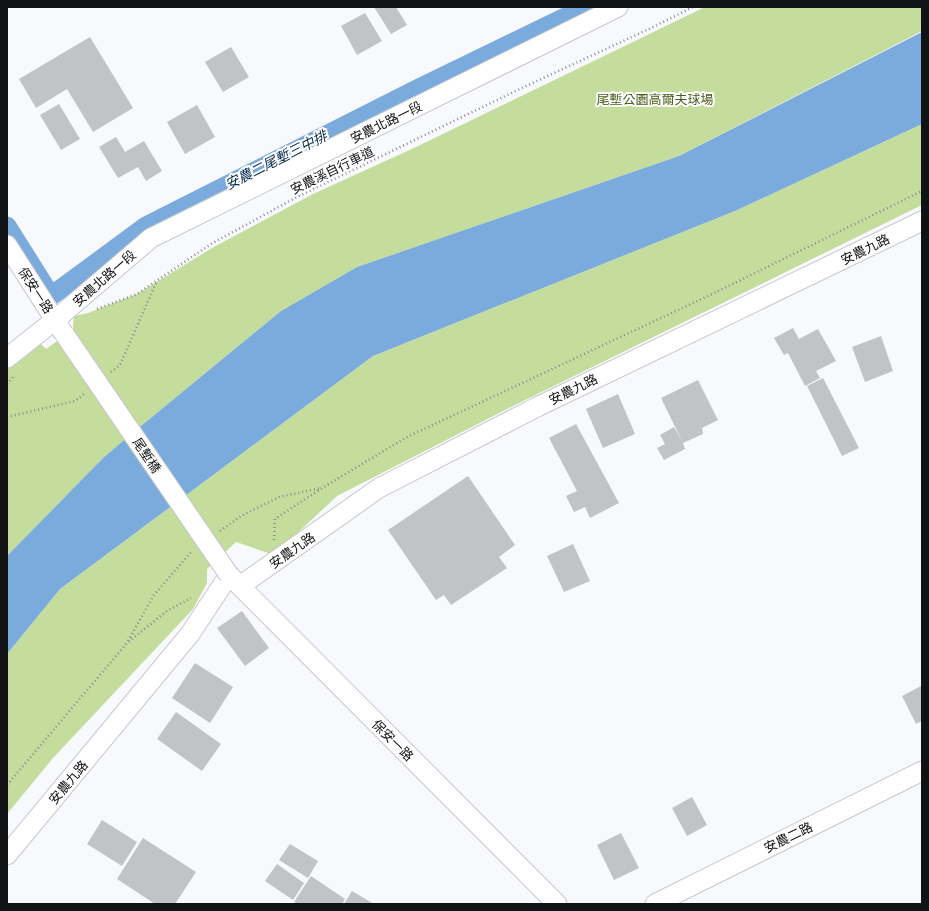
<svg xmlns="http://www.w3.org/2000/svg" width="929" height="911" font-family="'IBM Plex Sans','Noto Sans TC',sans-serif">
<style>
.green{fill:#c4dc9c}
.water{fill:#7aabdc}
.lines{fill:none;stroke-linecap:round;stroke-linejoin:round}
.canal{stroke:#7aabdc;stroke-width:19}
.building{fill:#c1c3c7}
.minor-casing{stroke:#c6c8cc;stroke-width:21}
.path{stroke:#8b8c8f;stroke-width:2.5;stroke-dasharray:1 3;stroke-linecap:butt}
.minor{stroke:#fff;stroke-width:19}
.minor-bridge-casing{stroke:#c6c8cc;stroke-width:21;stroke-linecap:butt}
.minor-bridge{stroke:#fff;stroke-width:19}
.labels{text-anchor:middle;stroke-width:4;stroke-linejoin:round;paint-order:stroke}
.park-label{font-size:13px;fill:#485d19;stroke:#fff}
.street-label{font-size:13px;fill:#111213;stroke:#fff}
.water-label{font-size:14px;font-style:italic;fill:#072c4c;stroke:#fff}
</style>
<rect width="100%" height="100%" fill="#f7f9fd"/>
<!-- green -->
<g class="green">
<polygon points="705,7 922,7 922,31 679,156 357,267 281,311 130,435 103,458 7,556 7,361 28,346 41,344 46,349 73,330 73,325 74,316 88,313 137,294 212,248 313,194 414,148"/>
<polygon points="922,124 922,205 507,409 337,496 274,555 236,542 207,569 207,583 193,609 53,758 7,814 7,654 60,589 373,356 735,211"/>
</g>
<!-- water -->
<polygon class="water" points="922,32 922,124 735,211 373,356 60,589 7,654 7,556 103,458 130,435 281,311 357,267 679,156"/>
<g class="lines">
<!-- canal -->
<polyline class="canal" points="7,226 51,296 146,226 417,89 586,7"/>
</g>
<!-- building -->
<g class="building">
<polygon points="374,7 396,7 407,25 391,34"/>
<polygon points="365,13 382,41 357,55 341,26"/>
<polygon points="90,37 133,108 93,132 67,89 36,108 19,79"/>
<polygon points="231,47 249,77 223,92 205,62"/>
<polygon points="59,104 80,139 61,150 40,115"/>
<polygon points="197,105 215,137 185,154 167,122"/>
<polygon points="116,137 125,152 144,141 162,171 146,181 138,167 118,178 99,147"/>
<polygon points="793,328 799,339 818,329 836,361 816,371 820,378 805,386 788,353 784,355 774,338"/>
<polygon points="881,336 893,371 865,382 852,347"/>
<polygon points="823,378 859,448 842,456 807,386"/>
<polygon points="698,380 718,420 702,428 703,434 683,443 685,449 664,460 657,448 665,444 660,435 674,427 682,441 661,398"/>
<polygon points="618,394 635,434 603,448 586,409"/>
<polygon points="576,424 619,503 590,518 585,507 574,512 566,496 577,491 549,438"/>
<polygon points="468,476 515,545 499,557 507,568 451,605 444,595 436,600 388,530"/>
<polygon points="573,544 590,581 564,592 547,556"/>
<polygon points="242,611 269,648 245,666 217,628"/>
<polygon points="195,663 233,687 210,723 172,698"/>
<polygon points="921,686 922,721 916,724 902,696"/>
<polygon points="176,712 221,744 202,771 157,739"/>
<polygon points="692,797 707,825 687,836 672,808"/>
<polygon points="102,820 137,842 122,866 87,844"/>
<polygon points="621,833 639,868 614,880 597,845"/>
<polygon points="143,838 196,872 175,904 155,904 117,879"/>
<polygon points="290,844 318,861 308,878 279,860"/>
<polygon points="277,864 304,883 293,900 265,881"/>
<polygon points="311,876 345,899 342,904 298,904 294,902"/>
<polygon points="352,891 374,904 344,904"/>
</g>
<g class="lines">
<!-- minor casing -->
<g class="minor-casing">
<g id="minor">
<polyline points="7,245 62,331"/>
<polyline points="7,358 55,320 151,238 618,7"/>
<polyline points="240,586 379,488 537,407 922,221"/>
<polyline points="7,855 190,634 229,575 557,904"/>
<polyline points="655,904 922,771"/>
</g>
</g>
<!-- path -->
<g class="path">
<polyline points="97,309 137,294 211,244 295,198 524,87 649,29 693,7"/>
<polyline points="111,372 120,365 156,283"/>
<polyline points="7,384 15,375"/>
<polyline points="7,417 75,401 84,394"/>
<polyline points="220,531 241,516 279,497 321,488"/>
<polyline points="274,540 275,519 322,488 407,437 708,296 922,191"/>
<polyline points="128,641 154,595 192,551"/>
<polyline points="7,785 127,643 167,611 191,598"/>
</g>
<!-- minor -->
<use href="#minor" class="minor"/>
<!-- minor-bridge casing -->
<g class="minor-bridge-casing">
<polyline id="minor-bridge" points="65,335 229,575"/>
</g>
<!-- minor-bridge -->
<use href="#minor-bridge" class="minor-bridge"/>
</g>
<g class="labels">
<!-- park labels -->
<g class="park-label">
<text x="655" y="104">尾塹公園高爾夫球場</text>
</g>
<!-- street labels -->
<g class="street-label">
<text transform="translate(386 122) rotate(-26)" y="5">安農北路一段</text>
<text transform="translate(332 170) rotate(-26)" y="5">安農溪自行車道</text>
<text transform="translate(865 249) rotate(-26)" y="5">安農九路</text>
<text transform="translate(104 278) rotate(-41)" y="5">安農北路一段</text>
<text transform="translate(36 290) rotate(57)" y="5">保安一路</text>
<text transform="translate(573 389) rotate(-26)" y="5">安農九路</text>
<text transform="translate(147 455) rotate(56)" y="5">尾塹橋</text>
<text transform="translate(292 550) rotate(-35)" y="5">安農九路</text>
<text transform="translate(393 740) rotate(45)" y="5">保安一路</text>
<text transform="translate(68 782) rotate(-50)" y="5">安農九路</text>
<text transform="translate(788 837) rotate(-26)" y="5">安農二路</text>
</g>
<!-- water labels -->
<g class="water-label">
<text transform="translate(276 160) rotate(-27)" y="5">安農二尾塹三中排</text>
</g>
</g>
<!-- border -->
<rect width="929" height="911" fill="none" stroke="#111213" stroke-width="16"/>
</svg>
